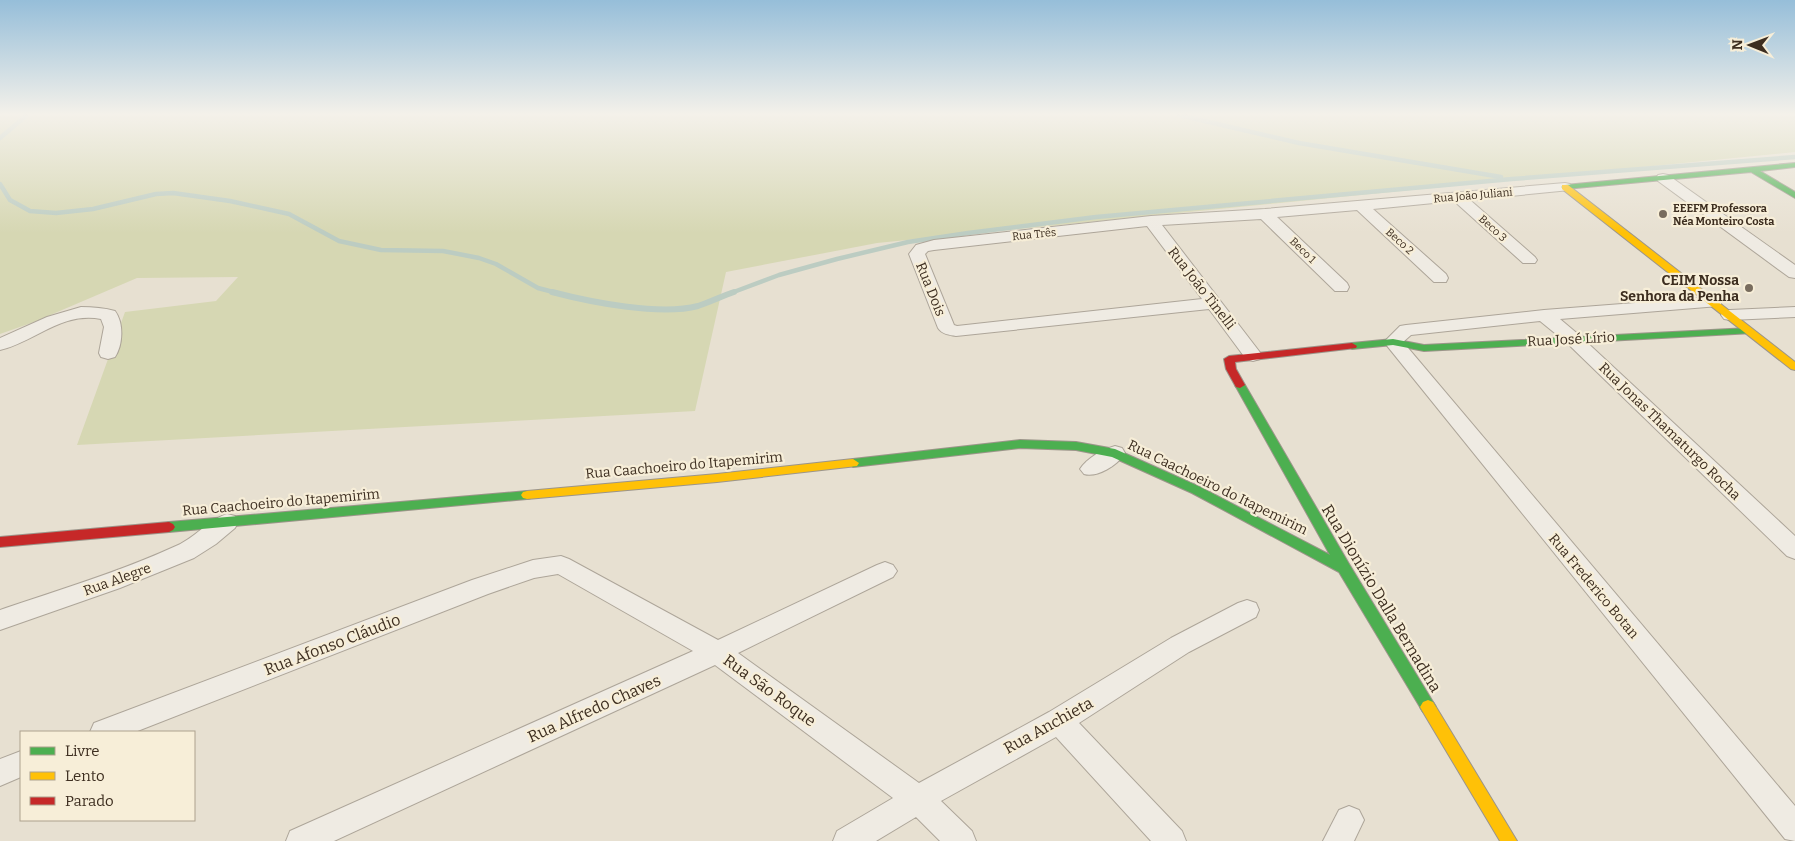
<svg xmlns="http://www.w3.org/2000/svg" width="1795" height="841" font-family="Bitter,serif">
<style>
.green{fill:#d6d7b3}
.lines{fill:none;stroke-linecap:round;stroke-linejoin:round}
.stream-far1{stroke:#bcccc2;stroke-width:4.5}
.stream{stroke:#bcccc2;stroke-width:6}
.street-casing{stroke:#ada599;stroke-width:2}
.fast-casing{stroke:#9c958a;stroke-width:2}
.slow-casing{stroke:#9c958a;stroke-width:2}
.jam-casing{stroke:#9c958a;stroke-width:2}
.street{fill:#efebe3;fill-rule:evenodd}
.fast{fill:#4caf50;fill-rule:evenodd}
.slow{fill:#ffc107;fill-rule:evenodd}
.jam{fill:#c62828;fill-rule:evenodd}
.poi-dot{fill:#786c5e;stroke:#f7eed8;stroke-width:2}
.labels{text-anchor:middle;stroke-width:4.5;stroke-linejoin:round;paint-order:stroke}
.far-street-label{font-size:11px;fill:#3d2e20;stroke:#f7eed8}
.far-poi-label{font-size:11px;font-weight:bold;fill:#3d2e20;stroke:#f7eed8;text-anchor:start}
.poi-label{font-size:14px;font-weight:bold;fill:#3d2e20;stroke:#f7eed8;text-anchor:end}
.street-label{font-size:14px;fill:#3d2e20;stroke:#f7eed8}
.near-street-label{font-size:16px;fill:#3d2e20;stroke:#f7eed8}
</style>
<rect width="100%" height="100%" fill="#e7e0d1"/>
<!-- green -->
<polygon class="green" points="0,115 1795,115 1795,152 877,243 726,272 695,411 77,445 125,312 216,301 238,277 137,278 34,322 0,334"/>
<g class="lines">
<!-- stream-far1 -->
<g class="stream-far1">
<polyline points="1179,115 1299,143 1501,177"/>
<polyline points="0,138 27,115"/>
<polyline points="0,184 10,200 30,211 56,213 93,209 156,194 173,193 230,201 289,214 339,241 381,250 443,251 479,258 496,264 538,288 557,293"/>
<polyline points="731,293 779,275 837,259 908,242 968,233 1096,217 1512,179 1795,157"/>
</g>
<!-- stream -->
<path class="stream" d="M552,292c38,10 108,24 146,14 12,-4 24,-10 36,-14"/>
<!-- street casing -->
<g class="street-casing">
<g id="street">
<polygon points="1663,174 1668,175 1795,265 1795,278 1789,277 1658,181 1656,178 1658,175"/>
<path d="M1565,183l5,1 2,3 -2,3 -100,10 65,57 2,3 -2,3h-12l-69,-62 -81,8 73,65 2,4 -2,4h-12l-77,-72 -80,7 70,66 2,4 -2,4h-12l-74,-72 -99,6 100,130 -2,4 -7,2 -7,-2 -37,-50 -253,27c-7,-1 -14,-2 -18,-8l-29,-74 7,-9 18,-5 217,-24 114,-7zM1147,226l55,73 -245,27 -3,-1 -29,-71 3,-3 6,-1z"/>
<polygon points="1713,297 1719,298 1722,302 1719,306 1560,319 1579,335 1795,536 1795,559 1787,556 1567,343 1540,321 1411,335 1403,342 1795,806 1795,841 1785,839 1384,342 1400,326 1406,325 1544,310"/>
<path d="M81,307c12,0 23,1 34,4 9,12 8,34 0,46l-7,2 -7,-2 -2,-4 5,-26 -3,-8c-38,-8 -67,23 -101,31v-12l47,-21z"/>
<polygon points="1795,307 1795,317 1730,320 1724,319 1721,315 1724,311 1730,310"/>
<path d="M1115,446l7,2 3,5c-7,12 -28,25 -41,21l-4,-5c7,-11 23,-20 35,-23z"/>
<path d="M227,514l8,2 3,6 -3,6 -19,16 -22,14 -74,30 -120,42v-20c59,-20 119,-38 176,-64 19,-8 32,-26 51,-32z"/>
<polygon points="561,556 569,559 718,640 877,565 885,562 893,565 897,571 893,577 738,653 919,783 1049,712 1171,638 1238,603 1247,600 1256,603 1259,610 1256,617 1189,652 1079,723 1182,831 1186,841 1151,841 1056,737 941,801 972,831 976,841 940,841 916,817 876,841 833,841 837,831 893,798 715,665 334,841 286,841 290,831 693,651 558,574 534,578 488,594 135,732 90,732 94,723 472,580 533,560"/>
<polygon points="21,751 21,777 0,786 0,759"/>
<polygon points="1349,806 1359,810 1364,820 1354,841 1323,841 1339,810"/>
</g>
</g>
<!-- fast casing -->
<g class="fast-casing">
<g id="fast">
<polygon points="1795,163 1795,167 1760,171 1795,192 1795,198 1751,172 1565,189 1561,187 1565,185"/>
<polygon points="1749,328 1754,331 1753,333 1424,351 1393,345 1352,349 1347,346 1352,343 1393,339 1424,345"/>
<polygon points="1240,382 1245,385 1349,564 1433,702 1436,707 1433,712 1428,714 1423,712 1339,572 1192,493 1112,457 1076,450 1020,448 853,467 847,463 853,459 1020,440 1076,442 1115,449 1200,487 1330,555 1235,385"/>
<polygon points="527,491 531,492 533,495 531,498 527,499 169,532 165,530 163,527 165,524 169,522"/>
</g>
</g>
<!-- slow casing -->
<g class="slow-casing">
<g id="slow">
<polygon points="1562,185 1568,185 1795,362 1795,370 1791,369 1562,189"/>
<polygon points="853,459 859,463 857,466 717,482 527,499 523,498 521,495 523,492 527,491 717,474"/>
<polygon points="1428,700 1433,702 1517,841 1500,841 1423,712 1420,707 1423,702"/>
</g>
</g>
<!-- jam casing -->
<g class="jam-casing">
<g id="jam">
<polygon points="1352,343 1357,346 1356,348 1235,362 1236,369 1245,385 1240,388 1236,387 1226,369 1224,359 1229,356"/>
<polygon points="169,522 173,524 175,527 173,530 169,532 0,547 0,537"/>
</g>
</g>
<!-- street -->
<use href="#street" class="street"/>
<!-- fast -->
<use href="#fast" class="fast"/>
<!-- slow -->
<use href="#slow" class="slow"/>
<!-- jam -->
<use href="#jam" class="jam"/>
</g>
<!-- sky -->
<linearGradient id="sky" x2="0" y2="1"><stop stop-color="#96bed9"/><stop offset="0.49" stop-color="#f4f1ea"/><stop offset="1" stop-color="#f4f1ea" stop-opacity="0"/></linearGradient>
<rect width="1795" height="233" fill="url(#sky)"/>
<!-- markers -->
<g class="poi-dot">
<circle cx="1663" cy="214" r="5"/>
<circle cx="1749" cy="288" r="5"/>
</g>
<g class="labels">
<!-- far-street labels -->
<g class="far-street-label">
<text transform="translate(1473 195) rotate(-5)" y="4">Rua João Juliani</text>
<text transform="translate(1493 228) rotate(42)" y="4">Beco 3</text>
<text transform="translate(1034 234) rotate(-6)" y="4">Rua Três</text>
<text transform="translate(1400 241) rotate(42)" y="4">Beco 2</text>
<text transform="translate(1303 250) rotate(44)" y="4">Beco 1</text>
</g>
<!-- far-poi labels -->
<g class="far-poi-label">
<text x="1673" y="212">EEEFM Professora<tspan x="1673" dy="13">Néa Monteiro Costa</tspan></text>
</g>
<!-- poi labels -->
<g class="poi-label">
<text x="1739" y="285">CEIM Nossa<tspan x="1739" dy="16">Senhora da Penha</tspan></text>
</g>
<!-- street labels -->
<g class="street-label">
<text transform="translate(1202 288) rotate(52)" y="5">Rua João Tinelli</text>
<text transform="translate(931 289) rotate(68)" y="5">Rua Dois</text>
<text transform="translate(1571 339) rotate(-3)" y="5">Rua José Lírio</text>
<text transform="translate(1670 431) rotate(44)" y="5">Rua Jonas Thamaturgo Rocha</text>
<text transform="translate(684 465) rotate(-5)" y="5">Rua Caachoeiro do Itapemirim</text>
<text transform="translate(1218 487) rotate(26)" y="5">Rua Caachoeiro do Itapemirim</text>
<text transform="translate(281 502) rotate(-5)" y="5">Rua Caachoeiro do Itapemirim</text>
<text transform="translate(117 579) rotate(-20)" y="5">Rua Alegre</text>
<text transform="translate(1594 586) rotate(50)" y="5">Rua Frederico Botan</text>
</g>
<!-- near-street labels -->
<g class="near-street-label">
<text transform="translate(1382 598) rotate(59)" y="6">Rua Dionízio Dalla Bernadina</text>
<text transform="translate(332 644) rotate(-21)" y="6">Rua Afonso Cláudio</text>
<text transform="translate(770 690) rotate(36)" y="6">Rua São Roque</text>
<text transform="translate(594 708) rotate(-24)" y="6">Rua Alfredo Chaves</text>
<text transform="translate(1048 725) rotate(-29)" y="6">Rua Anchieta</text>
</g>
</g>
<!-- legend -->
<rect x="20" y="731" width="175" height="90" fill="#f7eed8" stroke="#ada18e"/>
<rect x="30" y="747" width="25" height="8" fill="#4caf50" stroke="#ada18e"/>
<text x="65" y="756" font-size="15" fill="#3d2e20">Livre</text>
<rect x="30" y="772" width="25" height="8" fill="#ffc107" stroke="#ada18e"/>
<text x="65" y="781" font-size="15" fill="#3d2e20">Lento</text>
<rect x="30" y="797" width="25" height="8" fill="#c62828" stroke="#ada18e"/>
<text x="65" y="806" font-size="15" fill="#3d2e20">Parado</text>
<!-- north arrow -->
<g transform="translate(1750 45) rotate(271)" stroke="#f7eed8" stroke-width="4" paint-order="stroke">
<path d="M0-4L9 19L0 12L-9 19Z" fill="#3d2e20"/>
<text y="-8" font-size="14" font-weight="bold" text-anchor="middle" fill="#3d2e20">N</text>
</g>
</svg>
